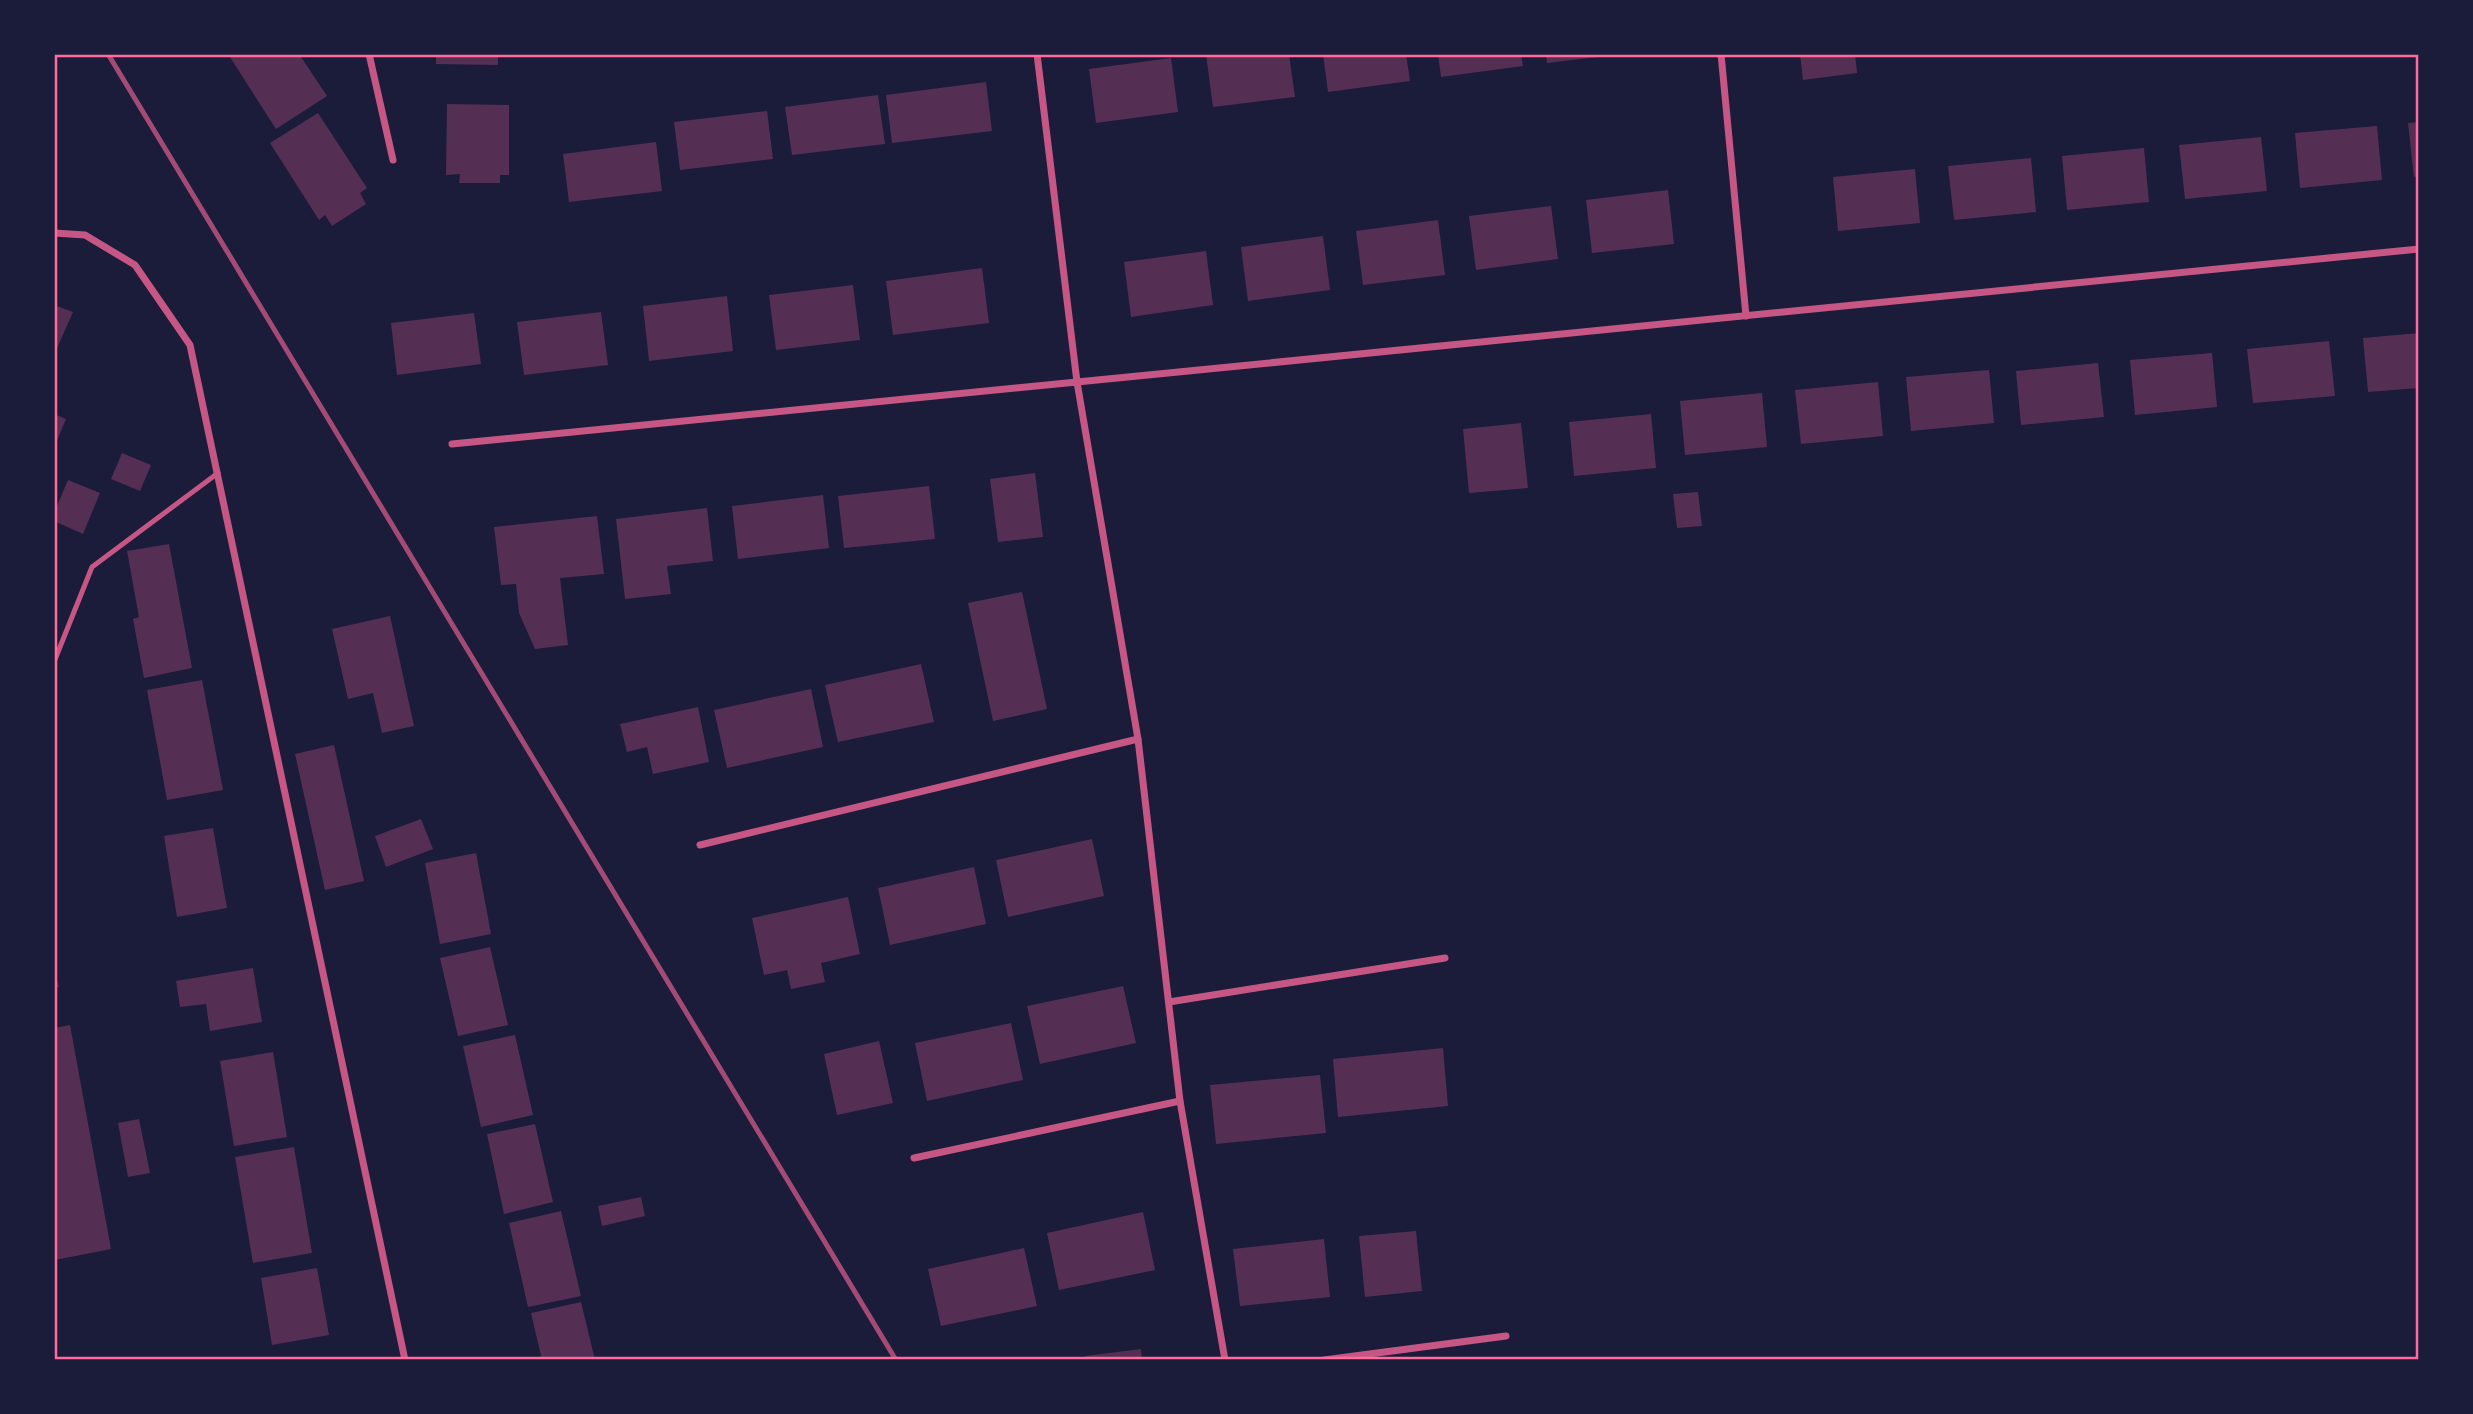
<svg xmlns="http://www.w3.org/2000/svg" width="2473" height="1414" font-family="'Times New Roman',serif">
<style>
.building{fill:#542f53}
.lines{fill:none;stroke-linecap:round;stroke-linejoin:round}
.service{stroke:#c65784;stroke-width:5}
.minor{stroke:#c65784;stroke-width:7}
.rail{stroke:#a44b75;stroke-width:5}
.neatline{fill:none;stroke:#ff6b9d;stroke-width:2.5}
</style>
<rect width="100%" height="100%" fill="#1b1b3a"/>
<!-- building -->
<g class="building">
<polygon points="228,54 299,54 327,96 276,129"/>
<polygon points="436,54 498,54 498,65 436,64"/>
<polygon points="1206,54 1289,54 1295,97 1213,107"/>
<polygon points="1323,54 1406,54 1410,81 1328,92"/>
<polygon points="1438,54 1521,54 1523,66 1441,77"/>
<polygon points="1546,54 1606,54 1606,56 1547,63"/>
<polygon points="1800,54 1855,54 1857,73 1803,80"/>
<polygon points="1171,58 1178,112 1096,123 1089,69"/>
<polygon points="986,82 992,131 892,143 886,95"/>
<polygon points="878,95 885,144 792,155 785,107"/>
<polygon points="447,104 509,105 509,175 500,175 500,183 459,183 460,174 446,175"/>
<polygon points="767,111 773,159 680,170 674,122"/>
<polygon points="318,113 367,188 360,193 366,204 332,226 325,215 319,220 270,143"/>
<polygon points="2419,122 2419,176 2414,177 2408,123"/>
<polygon points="2377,126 2382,180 2300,188 2295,133"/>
<polygon points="2261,137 2267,191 2185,199 2179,145"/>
<polygon points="656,142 662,191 569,202 563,154"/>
<polygon points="2144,148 2149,202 2067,210 2062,156"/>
<polygon points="2031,158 2036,212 1954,220 1948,166"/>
<polygon points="1915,169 1920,223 1838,231 1833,177"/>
<polygon points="1668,190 1674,244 1592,253 1586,200"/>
<polygon points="1551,206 1558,259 1476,270 1469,216"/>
<polygon points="1438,220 1445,275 1363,285 1356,231"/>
<polygon points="1323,236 1330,290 1248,301 1241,247"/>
<polygon points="1206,251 1213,305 1131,317 1124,262"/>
<polygon points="982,268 989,323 893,335 886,281"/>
<polygon points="853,285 860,340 776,350 769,295"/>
<polygon points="727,296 733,351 649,361 643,306"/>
<polygon points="54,305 73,312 54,355"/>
<polygon points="601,312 608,365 524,375 517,322"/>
<polygon points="474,313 481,364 397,375 391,323"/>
<polygon points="2419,333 2419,388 2368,392 2363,338"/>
<polygon points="2329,341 2335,396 2253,403 2247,349"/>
<polygon points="2212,353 2217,407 2135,415 2130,360"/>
<polygon points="2098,363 2104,417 2021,425 2016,371"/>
<polygon points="1989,370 1994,423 1911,431 1906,377"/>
<polygon points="1878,382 1883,436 1801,444 1795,390"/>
<polygon points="1762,393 1767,447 1685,455 1680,401"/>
<polygon points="54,414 66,419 54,448"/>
<polygon points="1651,414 1656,468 1574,476 1569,422"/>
<polygon points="1521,423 1528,488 1469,493 1463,429"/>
<polygon points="122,453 151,465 140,491 111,479"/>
<polygon points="1035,473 1043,537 998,542 990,479"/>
<polygon points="68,480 100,493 83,534 54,521 54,513"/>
<polygon points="929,486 935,539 844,548 838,496"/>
<polygon points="1698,492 1702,526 1677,528 1673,494"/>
<polygon points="823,495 829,548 738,559 732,506"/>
<polygon points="707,508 713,561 667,566 671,594 625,599 616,519"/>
<polygon points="597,516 604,574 560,578 568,645 535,649 519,613 516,584 501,585 494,527"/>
<polygon points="169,544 192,668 144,678 133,619 139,617 127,551"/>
<polygon points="1022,592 1047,709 993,721 968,603"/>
<polygon points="390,616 414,726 382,733 373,693 348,699 332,629"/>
<polygon points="921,664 934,722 838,742 825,685"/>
<polygon points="202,680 223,790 167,800 147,690"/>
<polygon points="811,689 823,747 727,768 714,710"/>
<polygon points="698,707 709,762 653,774 647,747 627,752 620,724"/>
<polygon points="334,745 364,881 325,890 295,754"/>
<polygon points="421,819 433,849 386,867 375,836"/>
<polygon points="213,828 227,908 177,917 164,836"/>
<polygon points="1092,839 1104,896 1008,917 996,860"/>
<polygon points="476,853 491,934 440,944 425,863"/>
<polygon points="974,867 986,924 890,945 878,888"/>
<polygon points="848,897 860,954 821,963 825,982 791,989 787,970 764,975 752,918"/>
<polygon points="490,947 508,1025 458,1036 440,958"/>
<polygon points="253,968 262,1022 210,1031 206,1004 180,1007 176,981"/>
<polygon points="54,969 59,987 54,988"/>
<polygon points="1123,986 1136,1043 1040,1064 1027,1006"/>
<polygon points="1011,1023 1023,1080 927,1101 915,1043"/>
<polygon points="70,1025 111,1249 55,1260 54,1028"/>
<polygon points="515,1035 533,1115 481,1127 463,1046"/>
<polygon points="879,1041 893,1103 837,1115 824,1054"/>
<polygon points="1443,1048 1448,1106 1338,1117 1333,1059"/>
<polygon points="273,1052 287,1137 234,1146 220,1061"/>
<polygon points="1320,1075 1326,1133 1216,1144 1210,1085"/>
<polygon points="139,1119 150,1173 128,1177 118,1123"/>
<polygon points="535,1124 553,1202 504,1214 487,1134"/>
<polygon points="294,1147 312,1253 253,1263 235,1157"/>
<polygon points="641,1197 645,1216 602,1226 598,1206"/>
<polygon points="561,1211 581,1296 528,1307 509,1223"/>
<polygon points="1143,1212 1155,1270 1059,1290 1047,1233"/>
<polygon points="1416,1231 1422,1291 1365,1297 1359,1236"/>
<polygon points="1324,1239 1330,1297 1240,1306 1233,1249"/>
<polygon points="1024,1248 1037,1306 941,1326 928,1269"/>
<polygon points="317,1268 329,1335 272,1345 261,1278"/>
<polygon points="581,1302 595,1360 542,1360 531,1313"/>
<polygon points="1141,1349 1142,1360 1086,1360 1085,1356"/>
</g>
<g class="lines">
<!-- service -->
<polyline class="service" points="54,662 92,567 218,473"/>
<!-- minor -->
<g class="minor">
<polyline points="369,54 393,160"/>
<polyline points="1037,54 1077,382 2419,249"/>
<polyline points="1721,54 1746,316"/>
<polyline points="54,233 85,235 135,265 190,345 405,1360"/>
<polyline points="452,444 1077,382 1138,739 1180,1101 1225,1360"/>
<polyline points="700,845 1138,739"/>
<polyline points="1169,1002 1445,958"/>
<polyline points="914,1158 1180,1101"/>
<polyline points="1324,1360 1506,1336"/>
</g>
<!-- rail -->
<polyline class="rail" points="108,54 896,1360"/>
</g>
<!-- border -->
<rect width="2473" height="1414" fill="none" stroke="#1b1b3a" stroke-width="112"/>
<rect x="56" y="56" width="2361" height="1302" class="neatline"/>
</svg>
